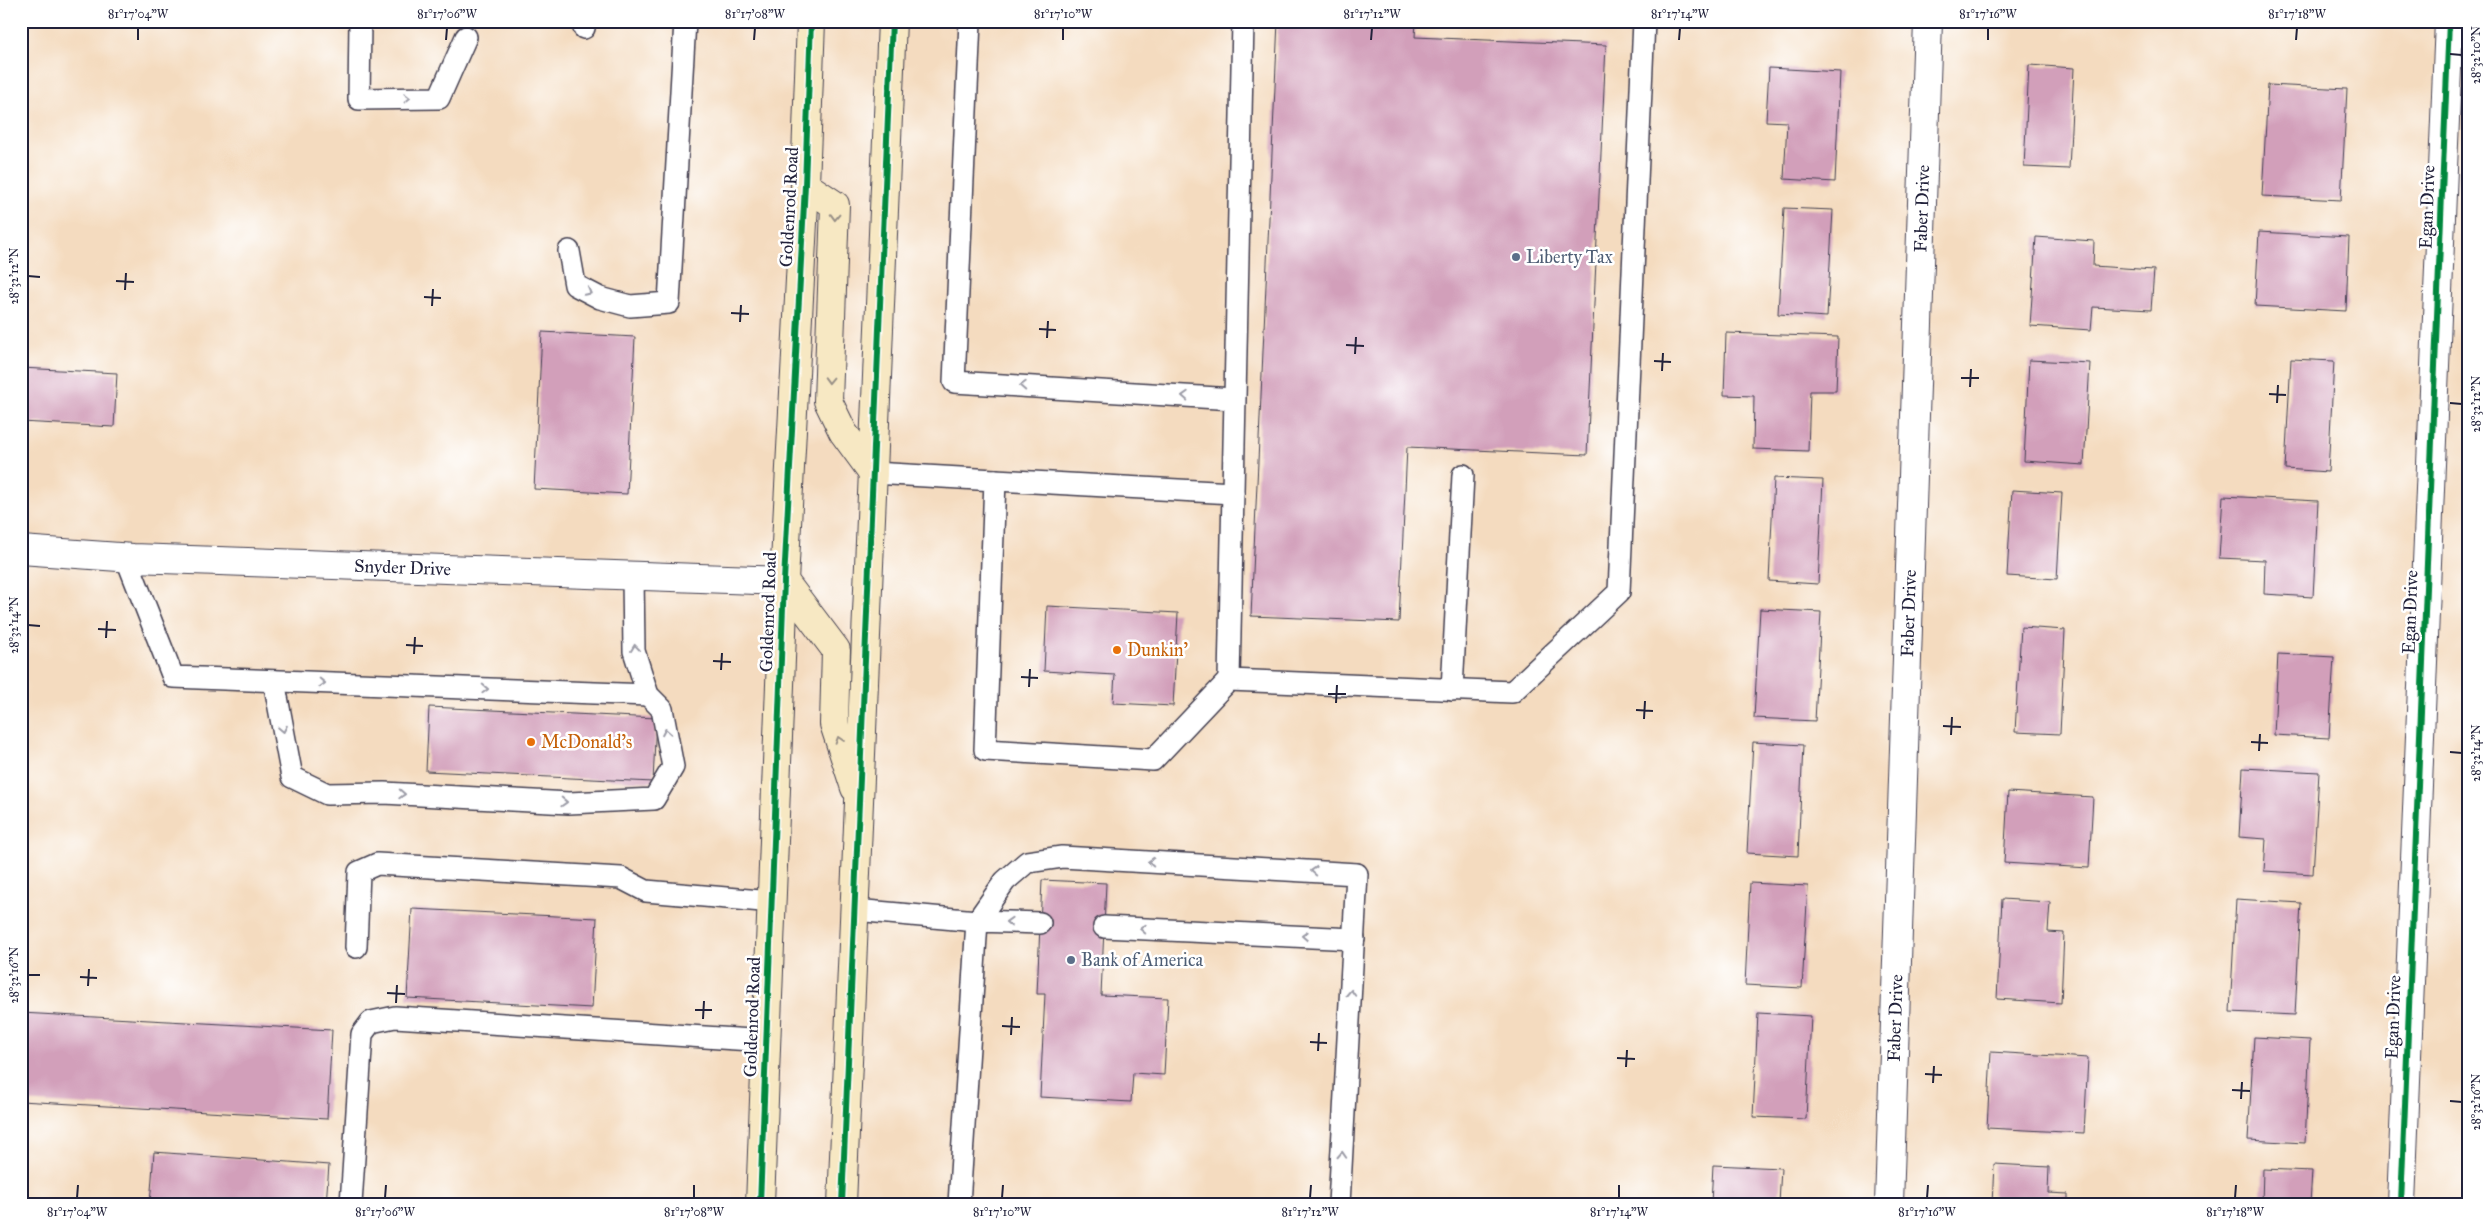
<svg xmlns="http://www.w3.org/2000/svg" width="2490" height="1225" font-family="'IM FELL Great Primer',serif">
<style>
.building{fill:#d29fba}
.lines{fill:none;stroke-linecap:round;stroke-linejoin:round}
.service-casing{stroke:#423e4f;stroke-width:24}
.minor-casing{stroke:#423e4f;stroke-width:30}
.secondary-casing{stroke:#423e4f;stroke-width:30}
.service{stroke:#fff;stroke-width:21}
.minor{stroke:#fff;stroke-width:28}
.secondary{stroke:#f7e8c3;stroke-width:28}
.cycleway-casing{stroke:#fff;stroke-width:9}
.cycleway{stroke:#00873e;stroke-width:6}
.oneway{stroke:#9c9ca7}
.oneway2{stroke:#978f86}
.ticks{fill:none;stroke:#22223b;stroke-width:2}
.service-dot{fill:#5c6f8a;stroke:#fff;stroke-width:2}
.food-dot{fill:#e8710a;stroke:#fff;stroke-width:2}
.labels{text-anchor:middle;stroke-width:5;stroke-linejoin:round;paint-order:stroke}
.street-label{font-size:18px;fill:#22223b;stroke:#fff}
.service-label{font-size:18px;fill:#4e5e75;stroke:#fff;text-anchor:start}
.food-label{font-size:18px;fill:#c56008;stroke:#fff;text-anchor:start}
.neatline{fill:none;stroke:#22223b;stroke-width:2}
.ticks-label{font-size:12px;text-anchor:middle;fill:#22223b}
</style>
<rect width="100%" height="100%" fill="#fff"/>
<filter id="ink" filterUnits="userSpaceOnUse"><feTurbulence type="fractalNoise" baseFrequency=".02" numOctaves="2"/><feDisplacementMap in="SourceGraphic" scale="10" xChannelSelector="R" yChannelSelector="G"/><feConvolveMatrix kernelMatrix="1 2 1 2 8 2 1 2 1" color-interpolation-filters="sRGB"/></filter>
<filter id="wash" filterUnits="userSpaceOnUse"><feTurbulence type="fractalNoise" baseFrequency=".0096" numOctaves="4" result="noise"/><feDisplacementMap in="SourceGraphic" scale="20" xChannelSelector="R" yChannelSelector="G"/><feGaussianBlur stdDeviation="1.12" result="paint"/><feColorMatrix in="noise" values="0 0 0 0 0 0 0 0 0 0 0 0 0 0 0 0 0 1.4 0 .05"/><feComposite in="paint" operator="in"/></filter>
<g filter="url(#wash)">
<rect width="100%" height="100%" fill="#f4dbbf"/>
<g id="blocks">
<!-- building -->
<g class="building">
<polygon points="1278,21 1416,21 1415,37 1606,45 1587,455 1407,447 1399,622 1251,616"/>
<polygon points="2029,65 2074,68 2069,169 2024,167"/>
<polygon points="1769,68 1840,72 1835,182 1784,179 1787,122 1766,121"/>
<polygon points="2268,85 2347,89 2341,200 2262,196"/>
<polygon points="1784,208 1833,210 1827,317 1778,314"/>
<polygon points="2259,232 2349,237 2346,311 2255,306"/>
<polygon points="2036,237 2094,241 2093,266 2154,270 2151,310 2093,307 2091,330 2030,326"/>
<polygon points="542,332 635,337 627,494 534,489"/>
<polygon points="1726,333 1838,337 1836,391 1810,391 1808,451 1753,449 1754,396 1724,395"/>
<polygon points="2291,359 2334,361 2328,472 2285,469"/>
<polygon points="2029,360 2090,363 2084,465 2024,461"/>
<polygon points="21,368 117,373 114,427 21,422"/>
<polygon points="1774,478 1823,480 1818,584 1769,581"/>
<polygon points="2012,490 2062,493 2057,579 2007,576"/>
<polygon points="2223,496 2318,501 2313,597 2264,594 2265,560 2219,558"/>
<polygon points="1047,606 1178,613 1173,706 1113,703 1115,675 1044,671"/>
<polygon points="1760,609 1821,612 1815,721 1754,718"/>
<polygon points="2021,627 2065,630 2060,734 2015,732"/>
<polygon points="2278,654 2334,657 2329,738 2274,735"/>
<polygon points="429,707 656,718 653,782 426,771"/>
<polygon points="1753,742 1803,745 1798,856 1747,853"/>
<polygon points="2243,768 2319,772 2313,874 2264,871 2266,839 2239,837"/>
<polygon points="2008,792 2093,797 2089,868 2004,863"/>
<polygon points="1042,880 1106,883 1101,995 1168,998 1164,1075 1133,1073 1131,1102 1040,1097 1045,994 1037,994"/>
<polygon points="1750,883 1808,886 1802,988 1745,985"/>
<polygon points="2002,899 2050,902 2048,932 2064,933 2061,1003 1997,999"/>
<polygon points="2236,899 2301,903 2295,1015 2230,1012"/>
<polygon points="412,909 597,918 592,1008 407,998"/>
<polygon points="21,1013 332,1030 327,1119 21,1101"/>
<polygon points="1758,1013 1811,1016 1806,1119 1753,1117"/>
<polygon points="2254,1037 2310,1040 2305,1143 2248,1140"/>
<polygon points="1991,1052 2088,1058 2084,1133 1987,1128"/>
<polygon points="154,1152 329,1165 326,1204 150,1204"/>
<polygon points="1994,1164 2049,1167 2048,1193 2068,1194 2068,1204 1992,1204"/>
<polygon points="1713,1165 1781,1168 1779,1204 1711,1204"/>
<polygon points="2263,1169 2312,1171 2310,1204 2262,1204"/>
</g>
</g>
</g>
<g filter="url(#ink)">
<use href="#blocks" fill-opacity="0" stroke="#423e4f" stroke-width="1"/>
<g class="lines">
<!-- service casing -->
<g class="service-casing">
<g id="service">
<polyline points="360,21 359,99 439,98 466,37"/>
<polyline points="970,21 954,382 1234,399"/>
<polyline points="584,28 585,21"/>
<polyline points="569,251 575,285 600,298 630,306 669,303 685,21"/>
<polyline points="873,473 995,480 985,750 1153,760 1229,680 1512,692 1619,592 1644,21"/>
<polyline points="995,480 1233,493"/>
<polyline points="126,557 173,677 648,695"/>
<polyline points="1229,680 1243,21"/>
<polyline points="274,681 292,777 327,794 384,793 569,803 654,799 673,767 662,709 648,695 634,651 633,576"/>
<polyline points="1452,690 1463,475"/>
<polyline points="855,910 977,921 1005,881 1027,862 1062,857 1357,874 1339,1204"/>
<polyline points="1104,927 1354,939"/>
<polyline points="356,947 359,872 377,864 621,878 646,891 772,902"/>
<polyline points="351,1204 362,1034 371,1022 395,1017 767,1041"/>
<polyline points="959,1204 977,921 1040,923"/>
</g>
</g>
<!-- minor casing -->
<g class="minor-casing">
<g id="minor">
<path id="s1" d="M21,550l112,8 651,23"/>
<path id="s2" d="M1889,1204l39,-1183"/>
<polyline points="2401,1204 2449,21"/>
</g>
</g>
<!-- secondary casing -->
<g class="secondary-casing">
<g id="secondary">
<polyline points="805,185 835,205 828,401 843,432 873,473"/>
<polyline points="784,581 836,650 834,724 855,788"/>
<polyline points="760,1204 784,581 805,185 811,21"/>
<polyline points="842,1204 892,21"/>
</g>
</g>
<!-- service -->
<use href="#service" class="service"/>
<!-- minor -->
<use href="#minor" class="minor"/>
<!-- secondary -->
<use href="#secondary" class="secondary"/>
<!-- cycleway casing -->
<g class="cycleway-casing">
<g id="cycleway">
<polyline points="760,1204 784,581 805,185 811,21"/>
<polyline points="842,1204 892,21"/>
<polyline points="2401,1204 2449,21"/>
</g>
</g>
<!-- cycleway -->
<use href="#cycleway" class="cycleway"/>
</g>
<!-- one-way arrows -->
<defs><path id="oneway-chevron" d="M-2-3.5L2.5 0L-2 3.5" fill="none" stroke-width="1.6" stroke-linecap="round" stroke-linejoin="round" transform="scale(1.25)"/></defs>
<g class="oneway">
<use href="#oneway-chevron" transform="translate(407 98) rotate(-1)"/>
<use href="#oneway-chevron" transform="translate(588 292) rotate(28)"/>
<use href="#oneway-chevron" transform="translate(1023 386) rotate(-177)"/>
<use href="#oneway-chevron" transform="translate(1185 396) rotate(-177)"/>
<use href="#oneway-chevron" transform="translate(635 648) rotate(-97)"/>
<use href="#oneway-chevron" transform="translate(322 683) rotate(2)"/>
<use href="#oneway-chevron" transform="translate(485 689) rotate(2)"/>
<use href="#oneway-chevron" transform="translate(283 729) rotate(79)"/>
<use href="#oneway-chevron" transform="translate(666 732) rotate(-100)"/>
<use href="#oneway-chevron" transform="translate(402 794) rotate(3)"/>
<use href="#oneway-chevron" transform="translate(564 802) rotate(2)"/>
<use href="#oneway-chevron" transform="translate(1151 862) rotate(-177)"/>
<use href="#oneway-chevron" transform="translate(1314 871) rotate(-177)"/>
<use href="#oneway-chevron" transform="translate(1009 922) rotate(-178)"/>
<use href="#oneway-chevron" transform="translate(1143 929) rotate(-177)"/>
<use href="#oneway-chevron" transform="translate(1305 936) rotate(-177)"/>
<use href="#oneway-chevron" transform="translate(1351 993) rotate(-87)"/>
<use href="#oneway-chevron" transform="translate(1342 1155) rotate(-87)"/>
</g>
<g class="oneway2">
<use href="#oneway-chevron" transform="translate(835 217) rotate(92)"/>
<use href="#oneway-chevron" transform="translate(829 380) rotate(92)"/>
<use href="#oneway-chevron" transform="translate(839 740) rotate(-108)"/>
</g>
</g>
<!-- ticks -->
<path class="ticks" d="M138,40v-12M446,40l1,-12M754,40l1,-12M1063,40v-12M1371,40l1,-12M1679,40l1,-12M1988,40v-12M2296,40l1,-12M2450,54l12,1M28,276l12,1M116,281l18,1M125,290l1,-17M424,297l17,1M432,306l1,-17M731,313l18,1M740,322l1,-17M1039,329l17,1M1047,338l1,-17M1346,345l18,1M1355,354l1,-17M1654,361l17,1M1662,371l1,-18M1961,378h18M1970,387l1,-18M2269,394l17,1M2277,403l1,-18M2450,403l12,1M28,625l12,1M98,629l18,1M106,638l1,-17M406,645l17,1M414,654l1,-17M713,661l18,1M721,670l1,-17M1021,677l17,1M1029,687l1,-18M1328,694h18M1336,703l1,-18M1636,710l17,1M1644,719l1,-18M1943,726l18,1M1951,735l1,-18M2251,742l17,1M2259,751l1,-17M2450,752l12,1M28,975h12M80,977l17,1M88,986l1,-17M387,993l18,1M396,1003l1,-18M695,1010h17M703,1019l1,-18M1002,1026l18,1M1011,1035l1,-18M1310,1042l17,1M1318,1051l1,-18M1617,1058l18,1M1626,1067l1,-17M1925,1074l17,1M1933,1083l1,-17M2232,1090l18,1M2241,1099l1,-17M2450,1101l12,1M77,1198l1,-13M385,1198l1,-13M694,1198v-13M1002,1198l1,-13M1310,1198l1,-13M1619,1198v-13M1927,1198l1,-13M2235,1198l1,-13"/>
<!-- markers -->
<g class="service-dot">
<circle cx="1516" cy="257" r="5"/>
<circle cx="1071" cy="960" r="5"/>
</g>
<g class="food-dot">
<circle cx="1117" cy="650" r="5"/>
<circle cx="531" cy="742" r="5"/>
</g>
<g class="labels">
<!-- street labels -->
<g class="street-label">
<text transform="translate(789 207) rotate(-87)" y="6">Goldenrod Road</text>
<text transform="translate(2427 207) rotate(-88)" y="6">Egan Drive</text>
<text dy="6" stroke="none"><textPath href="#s2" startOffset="996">Faber Drive</textPath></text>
<text dy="6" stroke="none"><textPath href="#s1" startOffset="382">Snyder Drive</textPath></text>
<text transform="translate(768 612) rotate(-88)" y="6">Goldenrod Road</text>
<text dy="6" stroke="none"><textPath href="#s2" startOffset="591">Faber Drive</textPath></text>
<text transform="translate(2410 612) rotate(-88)" y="6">Egan Drive</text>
<text transform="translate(752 1017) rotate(-88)" y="6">Goldenrod Road</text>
<text dy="6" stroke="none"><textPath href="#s2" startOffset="186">Faber Drive</textPath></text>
<text transform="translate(2393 1017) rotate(-88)" y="6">Egan Drive</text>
</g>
<!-- service labels -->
<g class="service-label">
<text x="1526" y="263">Liberty Tax</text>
<text x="1081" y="966">Bank of America</text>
</g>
<!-- food labels -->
<g class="food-label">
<text x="1127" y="656">Dunkin'</text>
<text x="541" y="748">McDonald's</text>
</g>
</g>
<!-- margin -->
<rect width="2490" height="1225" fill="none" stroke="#fff" stroke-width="55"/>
<rect x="28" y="28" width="2434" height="1170" class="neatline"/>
<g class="ticks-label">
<text x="138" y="18">81°17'04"W</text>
<text x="447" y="18">81°17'06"W</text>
<text x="755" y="18">81°17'08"W</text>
<text x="1063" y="18">81°17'10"W</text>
<text x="1372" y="18">81°17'12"W</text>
<text x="1680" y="18">81°17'14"W</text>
<text x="1988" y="18">81°17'16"W</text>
<text x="2297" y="18">81°17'18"W</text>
<text transform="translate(2476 55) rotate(-90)" y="4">28°32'10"N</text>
<text transform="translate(14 276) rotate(-90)" y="4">28°32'12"N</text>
<text transform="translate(2476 404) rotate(-90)" y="4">28°32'12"N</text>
<text transform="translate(14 625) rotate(-90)" y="4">28°32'14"N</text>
<text transform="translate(2476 753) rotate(-90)" y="4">28°32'14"N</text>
<text transform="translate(14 975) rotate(-90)" y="4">28°32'16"N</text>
<text transform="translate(2476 1102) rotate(-90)" y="4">28°32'16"N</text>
<text x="77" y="1216">81°17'04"W</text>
<text x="385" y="1216">81°17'06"W</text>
<text x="694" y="1216">81°17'08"W</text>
<text x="1002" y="1216">81°17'10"W</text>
<text x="1310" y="1216">81°17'12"W</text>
<text x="1619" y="1216">81°17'14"W</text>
<text x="1927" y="1216">81°17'16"W</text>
<text x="2235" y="1216">81°17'18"W</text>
</g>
</svg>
